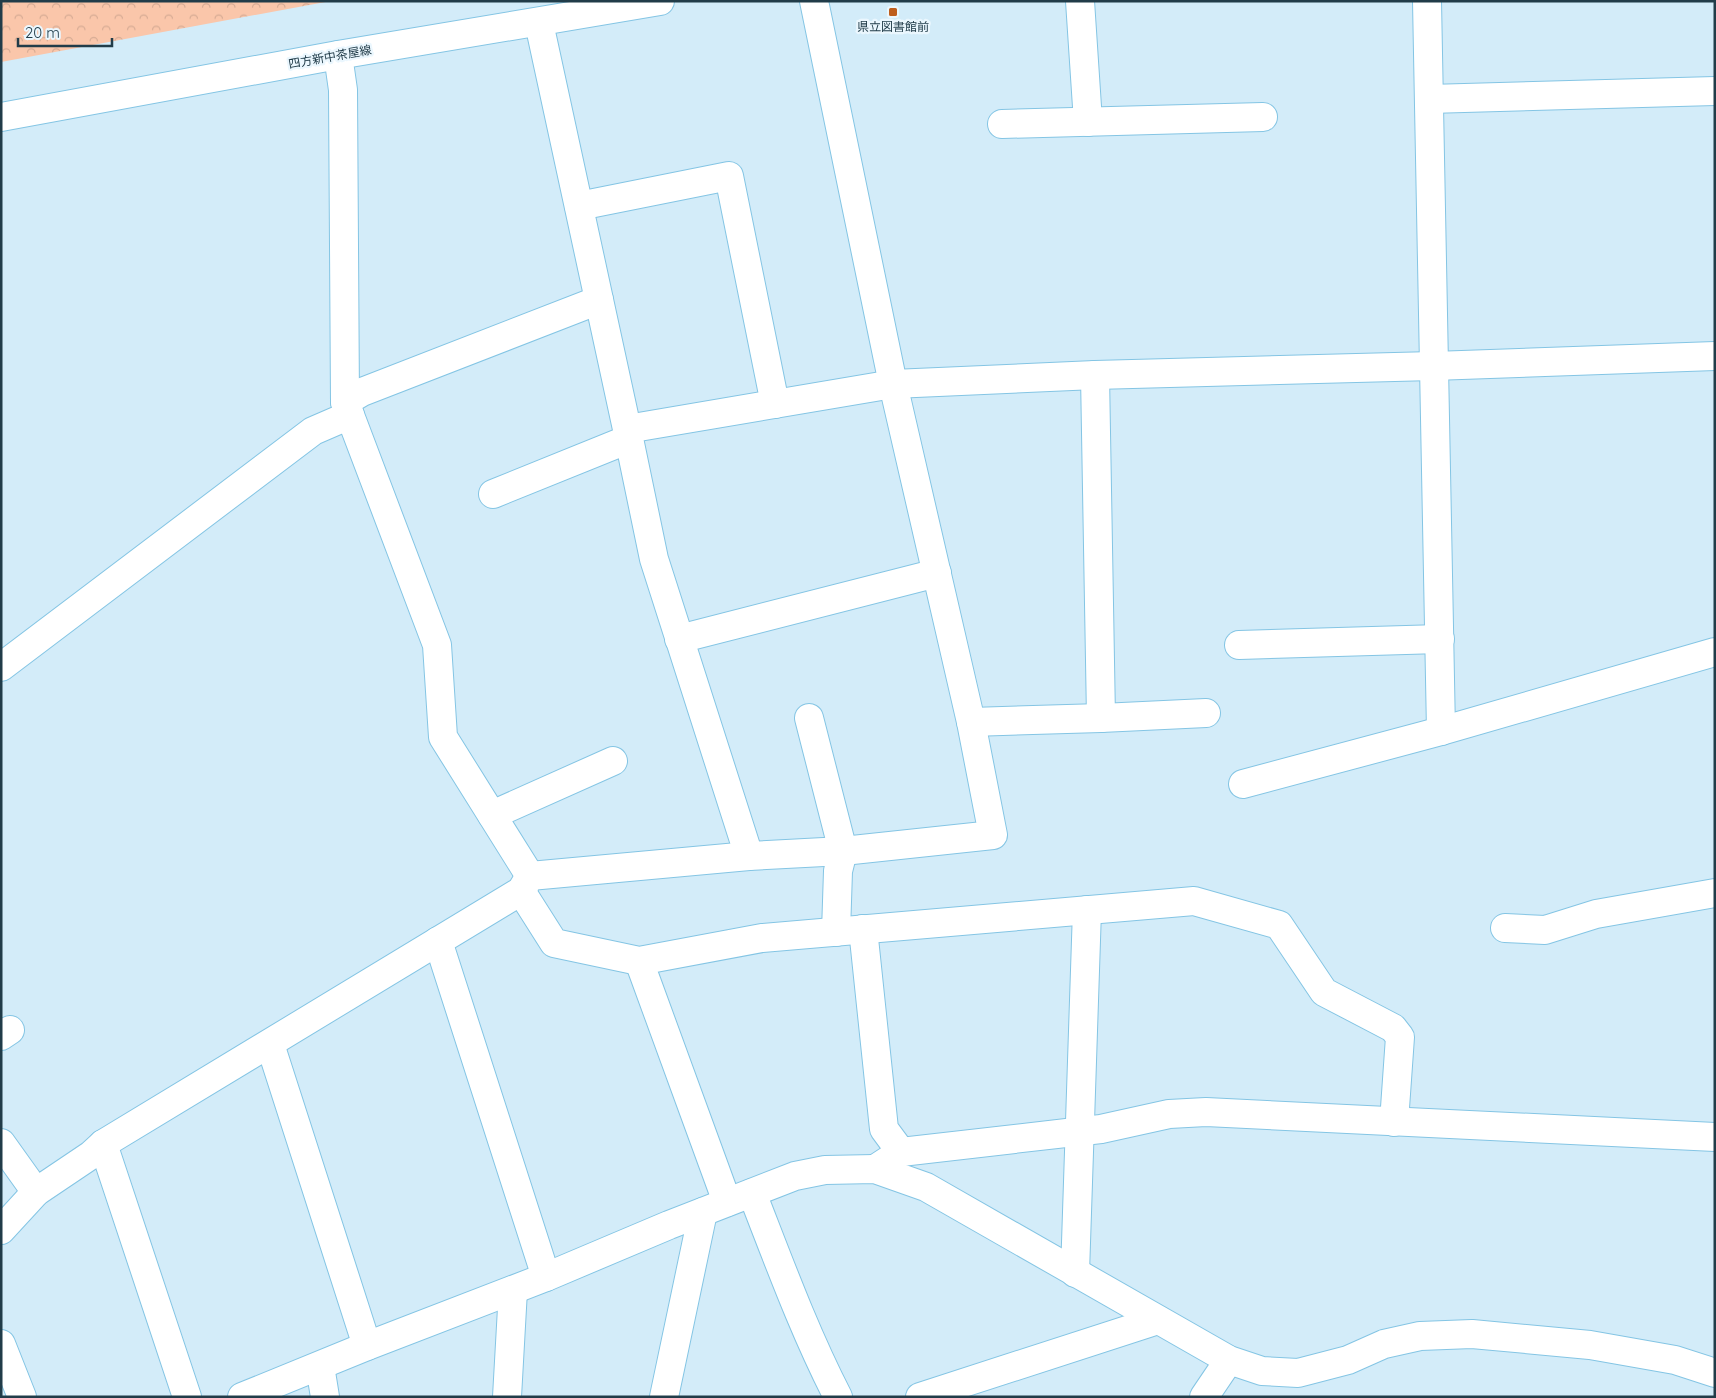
<svg xmlns="http://www.w3.org/2000/svg" width="1716" height="1398" font-family="Quicksand,'Noto Sans JP',sans-serif">
<style>
.park{fill:url(#park-crowns)}
.lines{fill:none;stroke-linecap:round;stroke-linejoin:round}
.minor-casing{stroke:#84c5e4;stroke-width:30}
.major-casing{stroke:#84c5e4;stroke-width:30}
.minor{stroke:#fff;stroke-width:28}
.major{stroke:#fff;stroke-width:28}
.poi-dot{fill:#be5e1d;stroke:#ebf7fe;stroke-width:2}
.labels{text-anchor:middle;stroke-width:4.5;stroke-linejoin:round;paint-order:stroke}
.poi-label{font-size:12px;fill:#213c49;stroke:#ebf7fe}
.street-label{font-size:12px;fill:#213c49;stroke:#ebf7fe}
</style>
<defs>
<pattern id="park-crowns" width="20" height="18" patternUnits="userSpaceOnUse" patternTransform="scale(1.25)"><rect width="20" height="18" fill="#fac6aa"/><path d="M2 6a3 3 0 1 1 6 0M12 15a3 3 0 1 1 6 0" fill="none" stroke="#d6ab94"/></pattern>
</defs>
<rect width="100%" height="100%" fill="#d3ecf9"/>
<!-- park -->
<polygon class="park" points="1,1 331,1 1,62"/>
<g class="lines">
<!-- minor casing -->
<g class="minor-casing">
<g id="minor">
<polyline points="1080,1 1088,122"/>
<polyline points="1427,1 1441,731"/>
<polyline points="539,23 627,429 654,559 749,856"/>
<polyline points="338,55 343,90 345,402 437,645 443,737 530,876"/>
<polyline points="1429,99 1715,91"/>
<polyline points="1002,124 1263,117"/>
<polyline points="579,206 729,176 775,404"/>
<polyline points="1095,375 1101,718"/>
<polyline points="345,402 362,392 599,300"/>
<polyline points="627,429 893,384 1095,375 1433,366 1715,356"/>
<polyline points="493,494 629,439"/>
<polyline points="679,639 937,573"/>
<polyline points="1239,645 1440,639"/>
<polyline points="1,667 313,431 350,415"/>
<polyline points="809,718 843,851 838,871 836,932"/>
<polyline points="971,722 1101,718 1206,713"/>
<polyline points="1243,784 1441,731 1715,652"/>
<polyline points="492,815 613,761"/>
<polyline points="521,891 554,943 639,961 762,938 1194,901 1279,925 1324,992 1393,1028 1400,1037 1394,1122"/>
<polyline points="1505,928 1545,930 1596,914 1715,893"/>
<polyline points="863,929 884,1129 901,1152"/>
<polyline points="438,941 546,1277"/>
<polyline points="639,961 727,1202"/>
<polyline points="1,1036 10,1030"/>
<polyline points="270,1044 367,1346"/>
<polyline points="1,1143 36,1192"/>
<polyline points="103,1144 187,1397"/>
<polyline points="875,1169 901,1152 1101,1129 1169,1114 1206,1112 1715,1137"/>
<path d="M752,1193c27,69 52,138 86,204"/>
<polyline points="1,1230 36,1192 91,1155 103,1144 521,891 530,876 749,856 843,851 993,835 971,722 893,384 814,1"/>
<polyline points="1075,1273 1087,910"/>
<polyline points="1,1344 22,1397"/>
<polyline points="320,1366 325,1397"/>
<polyline points="242,1397 367,1346 546,1277 669,1225 795,1176 825,1170 875,1169 926,1187 1229,1360 1262,1371 1298,1373 1348,1360 1384,1344 1420,1336 1472,1334 1590,1345 1675,1360 1715,1373"/>
<polyline points="507,1397 513,1290"/>
<polyline points="664,1397 703,1212"/>
<polyline points="920,1397 1158,1320"/>
<polyline points="1204,1397 1229,1360"/>
</g>
</g>
<!-- major casing -->
<g class="major-casing">
<polyline id="major" points="1,117 338,55 660,1"/>
</g>
<!-- minor -->
<use href="#minor" class="minor"/>
<!-- major -->
<use href="#major" class="major"/>
</g>
<!-- markers -->
<rect class="poi-dot" x="888" y="7" width="10" height="10" rx="2.5"/>
<g class="labels">
<!-- poi labels -->
<g class="poi-label">
<text x="893" y="31">県立図書館前</text>
</g>
<!-- street labels -->
<g class="street-label">
<text transform="translate(330 57) rotate(-10)" y="4">四方新中茶屋線</text>
</g>
</g>
<!-- border -->
<rect width="1716" height="1398" fill="none" stroke="#213c49" stroke-width="5"/>
<!-- scale -->
<path d="M18 38v8h94v-8" fill="none" stroke="#213c49" stroke-width="2.5"/>
<text x="25" y="38" font-size="15" fill="#213c49" stroke="#ebf7fe" stroke-width="4" paint-order="stroke">20 m</text>
</svg>
